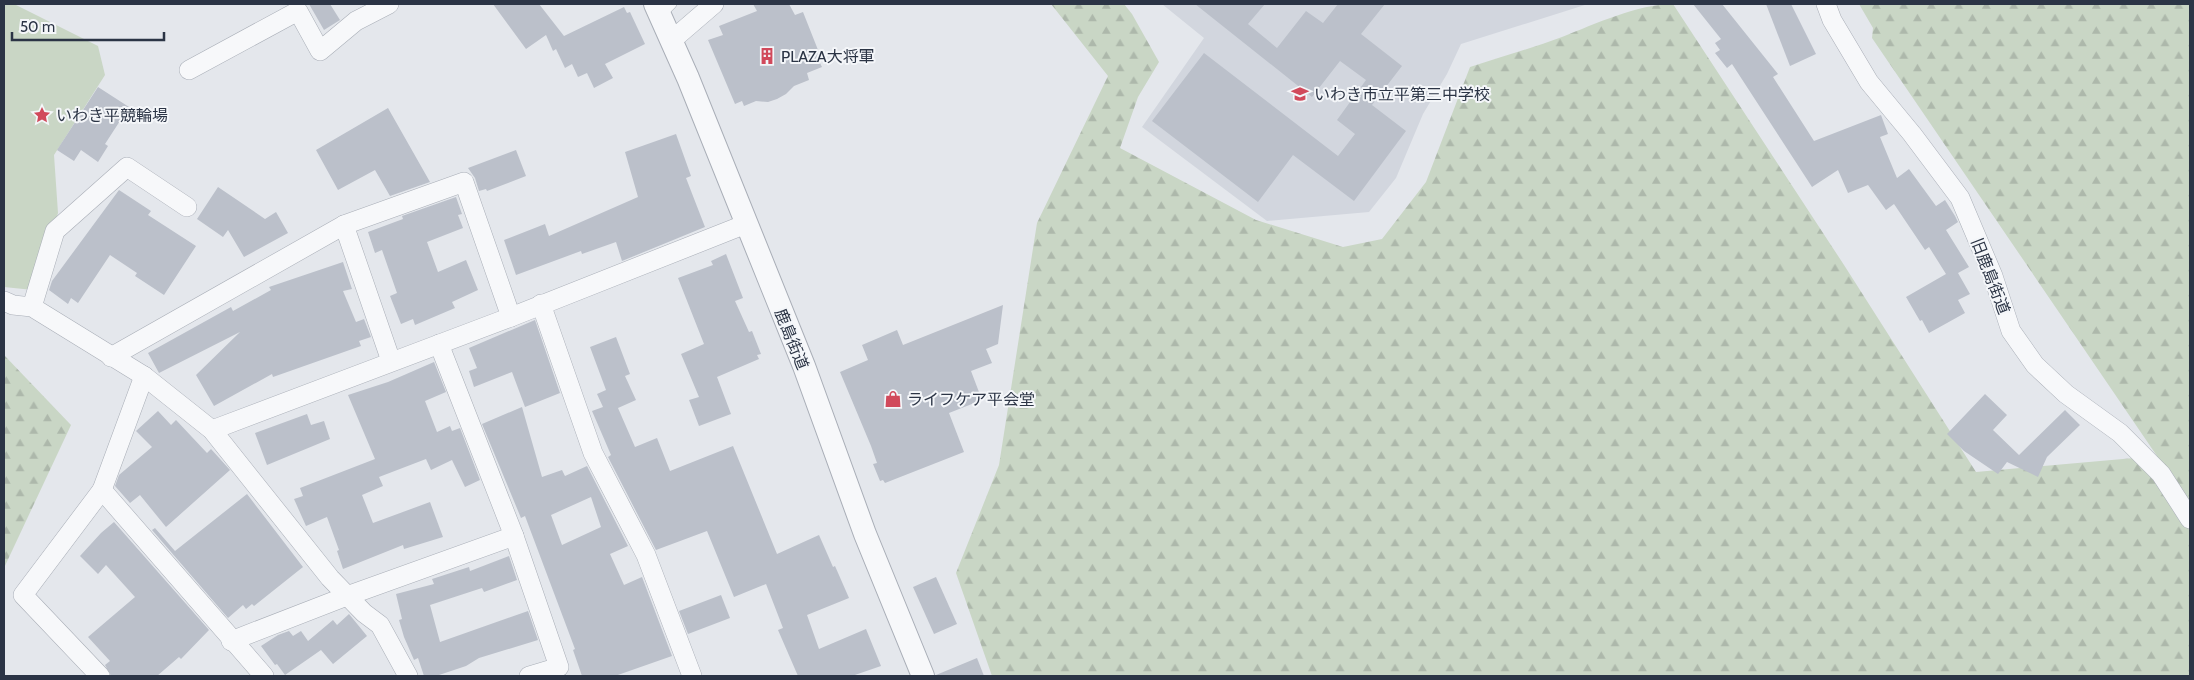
<svg xmlns="http://www.w3.org/2000/svg" width="2194" height="680" font-family="Cabin,'Noto Sans JP',sans-serif">
<style>
.built{fill:#d2d6de}
.forest{fill:url(#forest-firs)}
.garden{fill:#c9d6c5}
.building{fill:#bbc0ca;fill-rule:evenodd}
.lines{fill:none;stroke-linecap:round;stroke-linejoin:round}
.service-casing{stroke:#a9aeb7;stroke-width:10}
.minor-casing{stroke:#a9aeb7;stroke-width:20}
.tertiary-casing{stroke:#a9aeb7;stroke-width:24}
.service{stroke:#f7f8fa;stroke-width:9}
.minor{stroke:#f7f8fa;stroke-width:19}
.tertiary{stroke:#f7f8fa;stroke-width:22}
.labels{text-anchor:middle;stroke-width:4;stroke-linejoin:round;paint-order:stroke}
.poi-label{font-size:16px;fill:#2b3445;stroke:#f4f6f9;text-anchor:start}
.street-label{font-size:16px;fill:#2b3445;stroke:#f4f6f9}
</style>
<defs>
<pattern id="forest-firs" width="22" height="20" patternUnits="userSpaceOnUse" patternTransform="scale(1.25)"><rect width="22" height="20" fill="#c9d6c5"/><path d="M5 1l3.5 6h-7zM16 11l3.5 6h-7z" fill="#adb8ab"/></pattern>
</defs>
<rect width="100%" height="100%" fill="#e4e7ec"/>
<!-- built -->
<polygon class="built" points="1162,4 1588,4 1461,44 1447,74 1423,114 1396,178 1369,212 1267,221 1142,127 1204,38"/>
<!-- forest -->
<g class="forest">
<path d="M1051,4h73l8,10 27,48 -21,35 -18,51 136,72 87,27 39,-8 44,-57 44,-115c31,-10 62,-19 92,-30 33,-13 76,-33 111,-33l171,261 132,207 181,-16 -285,-418 1,-10 -14,-24h331l-1,672h-1197l-36,-103 43,-108 38,-242 71,-147z"/>
<polygon points="4,355 71,425 4,568"/>
</g>
<!-- garden -->
<polygon class="garden" points="4,4 14,4 98,46 105,75 54,155 58,213 33,290 4,287"/>
<!-- building -->
<g class="building">
<polygon points="309,4 330,4 340,20 324,30"/>
<polygon points="493,4 539,4 564,36 624,7 627,13 630,12 645,44 605,64 613,78 594,88 587,73 578,77 572,64 565,68 556,49 553,51 546,35 526,49"/>
<polygon points="753,4 789,4 795,15 803,12 820,55 817,57 822,67 807,73 809,80 794,86 786,94 777,99 768,102 756,101 744,106 742,101 735,104 708,40 723,35 719,26 757,11"/>
<polygon points="1195,4 1265,4 1248,24 1277,48 1306,11 1323,23 1338,4 1385,4 1361,34 1402,66 1372,105 1406,131 1354,201 1293,155 1258,202 1152,121 1204,53 1338,156 1355,134 1337,120 1366,80 1340,61 1312,97"/>
<polygon points="1693,4 1722,4 1778,74 1773,77 1814,141 1881,115 1888,134 1880,137 1897,178 1909,169 1936,206 1945,200 1955,216 1958,222 1946,230 1969,267 1958,273 1970,294 1958,300 1965,313 1929,333 1922,320 1920,321 1906,297 1946,274 1929,247 1925,250 1894,204 1886,210 1868,185 1848,193 1838,170 1812,187 1732,64 1727,68 1715,53 1720,50 1715,43 1721,39"/>
<polygon points="1766,4 1791,4 1816,54 1790,66"/>
<polygon points="98,87 129,107 105,144 108,146 98,162 81,150 74,161 57,150"/>
<polygon points="388,108 430,182 390,196 375,170 338,190 316,150"/>
<polygon points="676,134 691,176 686,178 705,227 622,261 616,242 582,254 581,251 516,275 504,240 545,224 549,236 638,197 625,152"/>
<polygon points="516,150 526,176 487,191 486,189 479,191 475,178 468,168"/>
<polygon points="218,187 265,219 276,212 288,233 244,257 228,230 223,237 197,219"/>
<polygon points="119,190 151,211 148,215 196,246 164,295 135,276 137,273 110,255 78,303 71,298 68,304 49,290 52,281"/>
<polygon points="456,197 462,214 458,215 463,228 427,242 438,272 466,260 478,290 452,302 455,308 415,325 413,319 401,324 390,296 397,293 382,250 375,253 368,232 403,219 402,216"/>
<polygon points="726,254 743,298 735,301 749,332 752,331 761,354 757,355 759,359 717,377 731,414 699,426 689,400 699,397 681,354 704,344 678,278 713,265 711,261"/>
<polygon points="343,262 352,289 343,291 356,322 364,319 371,337 359,341 361,346 273,377 272,374 214,406 196,375 240,332 159,373 148,353 231,307 233,311 271,290 269,287"/>
<polygon points="1003,305 998,344 986,349 992,363 971,371 982,400 949,413 964,452 885,483 883,480 880,481 873,464 877,463 871,446 840,372 868,360 862,345 897,330 903,345"/>
<polygon points="535,320 560,393 525,407 512,372 474,387 469,371 477,368 469,348"/>
<polygon points="616,337 630,374 625,376 636,400 618,408 635,447 657,438 670,471 733,446 777,554 819,535 833,567 835,566 849,598 807,615 819,649 866,629 881,666 852,676 798,676 778,630 783,628 766,584 734,597 707,531 656,550 608,457 611,455 592,411 603,407 597,394 606,390 590,347"/>
<polygon points="434,362 446,392 425,401 437,432 450,426 452,431 460,428 480,480 465,487 452,460 431,470 426,459 379,477 383,486 362,495 373,523 430,502 443,537 404,549 403,545 343,569 337,551 339,550 327,517 306,526 294,499 303,496 300,488 375,459 348,395 388,382"/>
<polygon points="1985,394 2007,415 1993,430 2019,455 2065,410 2080,425 2047,457 2038,477 2007,462 1998,474 1964,451 1947,434"/>
<path d="M522,407l20,70 20,-7 3,6 22,-10 41,80 -18,8 14,31 18,-8 30,79 -57,20h-33l-9,-26 2,-1 -50,-133 -4,2 -39,-94zM591,497l10,30 -39,18 -11,-30z"/>
<polygon points="158,411 171,425 176,420 207,453 211,449 230,470 166,527 140,495 130,503 115,486 119,475 152,447 136,431"/>
<polygon points="307,414 311,425 324,421 330,439 267,465 255,433"/>
<polygon points="247,494 303,567 254,606 252,604 246,609 243,605 228,618 152,530 155,528 175,551"/>
<polygon points="114,522 209,630 181,659 179,657 157,676 111,676 105,665 110,661 88,637 135,597 106,565 98,574 80,556 101,533"/>
<polygon points="509,556 517,580 484,592 482,588 430,605 440,642 528,611 538,640 479,658 466,666 436,676 424,676 418,658 414,660 404,637 399,620 402,619 396,594 434,584 432,579 469,567 470,571"/>
<polygon points="936,577 957,624 934,634 913,587"/>
<polygon points="721,595 730,618 688,634 679,611"/>
<polygon points="349,614 367,636 333,664 321,650 285,675 277,664 275,665 261,646 278,635 289,631 293,636 301,631 308,641 333,620 337,625"/>
<polygon points="977,658 984,676 936,676 936,675"/>
</g>
<g class="lines">
<!-- service casing -->
<g class="service-casing">
<polyline id="service" points="661,15 672,4"/>
</g>
<!-- minor casing -->
<g class="minor-casing">
<g id="minor">
<polyline points="1826,4 1832,20 1869,82 1912,134 1960,198 1993,276 2011,331 2035,365 2066,394 2120,433 2161,474 2190,519"/>
<polyline points="671,41 714,4"/>
<polyline points="189,70 298,11 320,51 356,21 389,4"/>
<polyline points="344,225 391,361"/>
<polyline points="4,301 13,305 32,307 144,376 212,430 330,578 364,613 380,625 408,676"/>
<polyline points="541,304 593,453 646,555 692,676"/>
<polyline points="32,307 55,231 127,167 187,207"/>
<polyline points="439,344 514,536 559,667 529,676"/>
<polyline points="111,357 344,225 464,182 511,317"/>
<polyline points="212,430 511,317 746,224"/>
<polyline points="102,490 264,676"/>
<polyline points="231,641 347,596 514,536"/>
<polyline points="100,676 23,595 102,490 144,376"/>
</g>
</g>
<!-- tertiary casing -->
<g class="tertiary-casing">
<polyline id="tertiary" points="655,4 688,78 804,366 865,534 923,676"/>
</g>
<!-- service -->
<use href="#service" class="service"/>
<!-- minor -->
<use href="#minor" class="minor"/>
<!-- tertiary -->
<use href="#tertiary" class="tertiary"/>
</g>
<!-- icons -->
<defs>
<g id="building-bare" transform="scale(1.35)"><path d="M-4-6H4V6H1V3H-1V6H-4ZM-2.5-4.3h1.7v1.8h-1.7ZM.8-4.3h1.7v1.8H.8ZM-2.5-1h1.7V.8h-1.7ZM.8-1h1.7V.8H.8Z" fill="#d1495b" stroke="#f4f6f9" stroke-width="2.5" paint-order="stroke"/></g>
<g id="school-bare" transform="scale(1.35)"><path d="M0-5L7-2L0 1L-7-2ZM-4 1L0 2.5L4 1V4Q0 6-4 4Z" fill="#d1495b" stroke="#f4f6f9" stroke-width="2.5" paint-order="stroke"/></g>
<g id="sight-bare" transform="scale(1.35)"><path d="M0-6L1.8-2.2L6-1.7L2.9 1.2L3.7 5.4L0 3.3L-3.7 5.4L-2.9 1.2L-6-1.7L-1.8-2.2Z" fill="#d1495b" stroke="#f4f6f9" stroke-width="2.5" paint-order="stroke"/></g>
<g id="shop-bare" transform="scale(1.35)"><path d="M-5-2.5h2.3a2.7 3.5 0 0 1 5.4 0H5L5.5 6h-11ZM-1.5-2.5h3a1.5 2.3 0 0 0-3 0Z" fill="#d1495b" stroke="#f4f6f9" stroke-width="2.5" paint-order="stroke"/></g>
</defs>
<g fill-rule="evenodd">
<use href="#building-bare" x="767" y="56"/>
<use href="#school-bare" x="1300" y="94"/>
<use href="#sight-bare" x="42" y="115"/>
<use href="#shop-bare" x="893" y="399"/>
</g>
<g class="labels">
<!-- poi labels -->
<g class="poi-label">
<text x="781" y="62">PLAZA大将軍</text>
<text x="1314" y="100">いわき市立平第三中学校</text>
<text x="56" y="121">いわき平競輪場</text>
<text x="907" y="405">ライフケア平会堂</text>
</g>
<!-- street labels -->
<g class="street-label">
<text transform="translate(1991 276) rotate(69)" y="6">旧鹿島街道</text>
<text transform="translate(792 339) rotate(68)" y="6">鹿島街道</text>
</g>
</g>
<!-- border -->
<rect width="2194" height="680" fill="none" stroke="#2b3445" stroke-width="10"/>
<!-- scale -->
<path d="M12 32v8h152v-8" fill="none" stroke="#2b3445" stroke-width="2.5"/>
<text x="20" y="32" font-size="15" fill="#2b3445" stroke="#f4f6f9" stroke-width="4" paint-order="stroke">50 m</text>
</svg>
